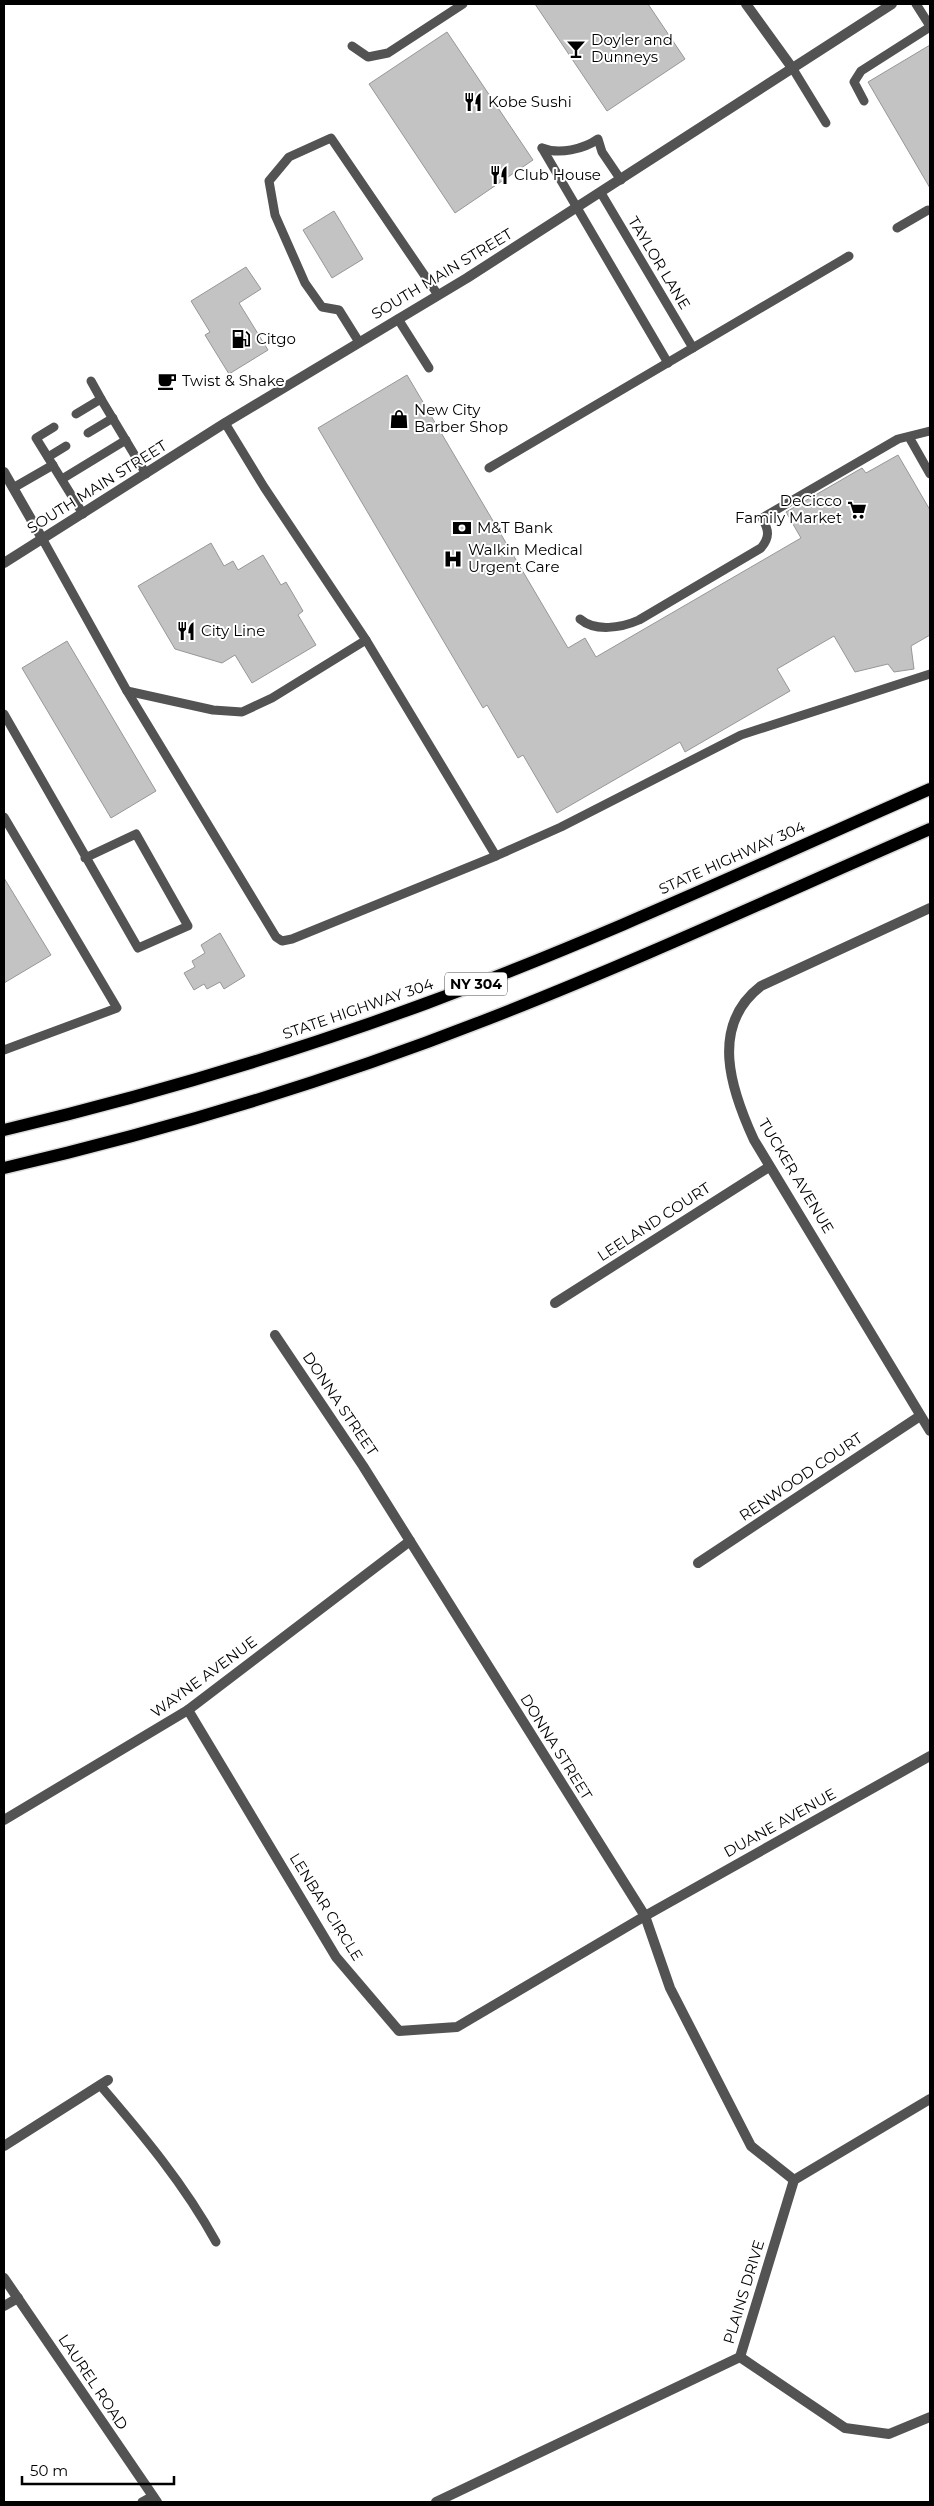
<svg xmlns="http://www.w3.org/2000/svg" width="934" height="2506" font-family="Montserrat,sans-serif">
<style>
.building{fill:#c3c3c3;stroke:#979797}
.lines{fill:none;stroke-linecap:round;stroke-linejoin:round}
.primary-casing{stroke:#dbdbdb;stroke-width:15}
.service{stroke:#535353;stroke-width:9}
.minor{stroke:#535353;stroke-width:10}
.tertiary{stroke:#535353;stroke-width:10}
.primary{stroke:#000;stroke-width:12}
.labels{text-anchor:middle;stroke-width:4;stroke-linejoin:round;paint-order:stroke}
.shield{fill:#fff;stroke:#4c4c4c;stroke-width:1}
.shield-label{font-size:14px;font-weight:bold;fill:#000}
.poi-label{font-size:15px;fill:#000;stroke:#fff;text-anchor:start}
.street-label{font-size:15px;fill:#000;stroke:#fff}
</style>
<rect width="100%" height="100%" fill="#fff"/>
<!-- building -->
<g class="building">
<polygon points="535,4 648,4 685,59 607,111"/>
<polygon points="447,32 533,160 455,213 369,84"/>
<polygon points="930,45 930,188 868,82"/>
<polygon points="334,211 363,259 332,278 303,230"/>
<polygon points="246,267 261,289 239,303 268,350 229,374 205,335 210,332 191,301"/>
<polygon points="407,375 568,648 585,638 596,657 801,538 786,512 862,468 866,473 898,455 930,510 930,635 911,646 914,669 894,672 888,664 855,672 834,636 777,669 790,691 685,752 680,742 557,813 523,755 518,758 487,705 483,708 318,428"/>
<polygon points="211,543 224,566 233,561 238,570 263,555 281,585 286,582 303,611 298,615 316,645 252,683 235,655 222,663 175,649 138,586"/>
<polygon points="67,641 156,791 111,818 22,668"/>
<polygon points="4,878 51,955 4,983"/>
<polygon points="220,933 245,976 224,989 220,982 207,989 204,984 194,990 184,973 195,967 192,961 205,953 201,945"/>
</g>
<g class="lines">
<!-- primary casing -->
<g class="primary-casing">
<g id="primary">
<path d="M4,1130c143,-34 285,-76 423,-127 171,-63 337,-141 503,-214"/>
<path d="M4,1168c164,-38 326,-87 484,-149 149,-58 295,-126 442,-190"/>
</g>
</g>
<!-- service -->
<g class="service">
<polyline points="916,4 930,26"/>
<polyline points="352,46 368,57 388,53 463,4"/>
<polyline points="793,69 826,123"/>
<polyline points="864,101 854,82 861,71 930,27"/>
<polyline points="542,148 668,363"/>
<path d="M542,148c17,7 42,1 56,-9l4,13 19,28"/>
<polyline points="601,193 693,348"/>
<polyline points="897,228 928,210"/>
<polyline points="398,319 429,368"/>
<polyline points="359,342 339,310 322,307 305,283 275,215 269,181 289,157 331,138 438,295"/>
<polyline points="91,381 101,399"/>
<polyline points="76,414 101,399 146,474"/>
<polyline points="54,427 36,438 83,514"/>
<polyline points="88,433 113,418"/>
<polyline points="909,437 930,474"/>
<polyline points="48,457 66,446"/>
<polyline points="489,468 849,256"/>
<polyline points="62,479 126,440"/>
<polyline points="13,488 53,465"/>
<polyline points="43,540 127,691 276,937 282,941 292,939 496,856 366,640 264,487 225,423"/>
<path d="M580,619c15,13 41,9 59,1l122,-72c9,-11 8,-18 1,-30l136,-79 32,-8"/>
<polyline points="127,691 213,710 242,712 272,698 366,640"/>
<polyline points="4,714 138,948 188,926 136,834 85,858"/>
<polyline points="4,817 117,1008 4,1050"/>
<polyline points="496,856 561,827 741,735 930,674"/>
<path d="M100,2085c43,50 84,99 116,157"/>
<polyline points="142,2502 153,2496"/>
</g>
<!-- minor -->
<g class="minor">
<polyline points="746,4 793,69"/>
<polyline points="4,472 43,540"/>
<path d="M930,908l-169,78c-52,40 -30,104 -7,154l176,291"/>
<polyline points="555,1303 769,1167"/>
<polyline points="275,1335 363,1466 645,1916 670,1988 751,2146 794,2180"/>
<polyline points="698,1563 920,1416"/>
<polyline points="188,1710 336,1957 399,2031 457,2027 645,1916 930,1756"/>
<polyline points="4,1820 188,1710 410,1541"/>
<polyline points="4,2146 108,2080"/>
<polyline points="4,2306 18,2298"/>
<polyline points="740,2357 845,2428 889,2434 930,2417"/>
<polyline points="436,2502 740,2357 794,2180 930,2099"/>
</g>
<!-- tertiary -->
<g class="tertiary">
<polyline points="4,563 225,423 467,278 892,4"/>
<polyline points="4,2278 157,2502"/>
</g>
<!-- primary -->
<use href="#primary" class="primary"/>
</g>
<!-- icons -->
<defs>
<g id="bar-bare" transform="scale(1.5)"><path d="M-6-5H6L.8 .8V4.5H3.5V6h-7V4.5H-.8V.8Z" fill="#000" stroke="#fff" stroke-width="2.5" paint-order="stroke"/></g>
<g id="restaurant-bare" transform="scale(1.5)"><path d="M-5-6h1v4h1v-4h1v4h1v-4h1v5L-1.5 .5V6h-2V.5L-5-1ZM5-6V6H3V1.5H1.5Q1.5-4 5-6Z" fill="#000" stroke="#fff" stroke-width="2.5" paint-order="stroke"/></g>
<g id="fuel-bare" transform="scale(1.5)"><path d="M-5.5-6h7V0h2V4h1.3V-2.5L3-4.5l.8-.8L6-3V5H2.5V1h-1V6h-7ZM-4.2-4.7v3.2H.2V-4.7Z" fill="#000" stroke="#fff" stroke-width="2.5" paint-order="stroke"/></g>
<g id="cafe-bare" transform="scale(1.5)"><path d="M-5.5-4.5H6V0H3Q3 3.5 0 3.5H-2.5Q-5.5 3.5-5.5 0ZM3-3.2v2h1.7v-2ZM-6 4.5H4V6H-6Z" fill="#000" stroke="#fff" stroke-width="2.5" paint-order="stroke"/></g>
<g id="shop-bare" transform="scale(1.5)"><path d="M-5-2.5h2.3a2.7 3.5 0 0 1 5.4 0H5L5.5 6h-11ZM-1.5-2.5h3a1.5 2.3 0 0 0-3 0Z" fill="#000" stroke="#fff" stroke-width="2.5" paint-order="stroke"/></g>
<g id="supermarket-bare" transform="scale(1.5)"><path d="M-6-5.5h2.5l.6 2H6L4.5 2H-2.5L-4.4-4H-6ZM-1.5 3.2a1.3 1.3 0 1 0 .1 0ZM3 3.2a1.3 1.3 0 1 0 .1 0Z" fill="#000" stroke="#fff" stroke-width="2.5" paint-order="stroke"/></g>
<g id="bank-bare" transform="scale(1.5)"><path d="M-6-4H6V4H-6ZM0-2.3a2.3 2.3 0 1 0 0 4.6a2.3 2.3 0 1 0 0-4.6Z" fill="#000" stroke="#fff" stroke-width="2.5" paint-order="stroke"/></g>
<g id="hospital-bare" transform="scale(1.5)"><path d="M-5-5h3v3.5h4V-5h3V5h-3V1.5h-4V5h-3Z" fill="#000" stroke="#fff" stroke-width="2.5" paint-order="stroke"/></g>
</defs>
<g fill-rule="evenodd">
<use href="#bar-bare" x="576" y="49"/>
<use href="#restaurant-bare" x="473" y="102"/>
<use href="#restaurant-bare" x="499" y="175"/>
<use href="#fuel-bare" x="241" y="339"/>
<use href="#cafe-bare" x="167" y="381"/>
<use href="#shop-bare" x="399" y="419"/>
<use href="#supermarket-bare" x="857" y="510"/>
<use href="#bank-bare" x="462" y="528"/>
<use href="#hospital-bare" x="453" y="559"/>
<use href="#restaurant-bare" x="186" y="631"/>
</g>
<g class="labels">
<!-- shield labels -->
<rect class="shield" x="445" y="972.5" width="62" height="23" rx="4"/>
<g class="shield-label">
<text x="476" y="989">NY 304</text>
</g>
<!-- poi labels -->
<g class="poi-label">
<text x="591" y="45">Doyler and<tspan x="591" dy="17">Dunneys</tspan></text>
<text x="488" y="107">Kobe Sushi</text>
<text x="514" y="180">Club House</text>
<text x="256" y="344">Citgo</text>
<text x="182" y="386">Twist &amp; Shake</text>
<text x="414" y="415">New City<tspan x="414" dy="17">Barber Shop</tspan></text>
<text x="842" y="506" text-anchor="end">DeCicco<tspan x="842" dy="17">Family Market</tspan></text>
<text x="477" y="533">M&amp;T Bank</text>
<text x="468" y="555">Walkin Medical<tspan x="468" dy="17">Urgent Care</tspan></text>
<text x="201" y="636">City Line</text>
</g>
<!-- street labels -->
<g class="street-label">
<text transform="translate(659 263) rotate(59)" y="5">TAYLOR LANE</text>
<text transform="translate(442 274) rotate(-31)" y="5">SOUTH MAIN STREET</text>
<text transform="translate(97 487) rotate(-32)" y="5">SOUTH MAIN STREET</text>
<text transform="translate(732 858) rotate(-24)" y="5">STATE HIGHWAY 304</text>
<text transform="translate(358 1009) rotate(-19)" y="5">STATE HIGHWAY 304</text>
<text transform="translate(796 1176) rotate(59)" y="5">TUCKER AVENUE</text>
<text transform="translate(654 1222) rotate(-33)" y="5">LEELAND COURT</text>
<text transform="translate(340 1404) rotate(56)" y="5">DONNA STREET</text>
<text transform="translate(801 1477) rotate(-34)" y="5">RENWOOD COURT</text>
<text transform="translate(204 1677) rotate(-36)" y="5">WAYNE AVENUE</text>
<text transform="translate(556 1747) rotate(58)" y="5">DONNA STREET</text>
<text transform="translate(780 1823) rotate(-29)" y="5">DUANE AVENUE</text>
<text transform="translate(326 1907) rotate(58)" y="5">LENBAR CIRCLE</text>
<text transform="translate(744 2292) rotate(-73)" y="5">PLAINS DRIVE</text>
<text transform="translate(93 2382) rotate(56)" y="5">LAUREL ROAD</text>
</g>
</g>
<!-- border -->
<rect width="934" height="2506" fill="none" stroke="#000000" stroke-width="10"/>
<!-- scale -->
<path d="M22 2476v8h152v-8" fill="none" stroke="#000000" stroke-width="2.5"/>
<text x="30" y="2476" font-size="15" fill="#000000" stroke="#ffffff" stroke-width="4" paint-order="stroke">50 m</text>
</svg>
